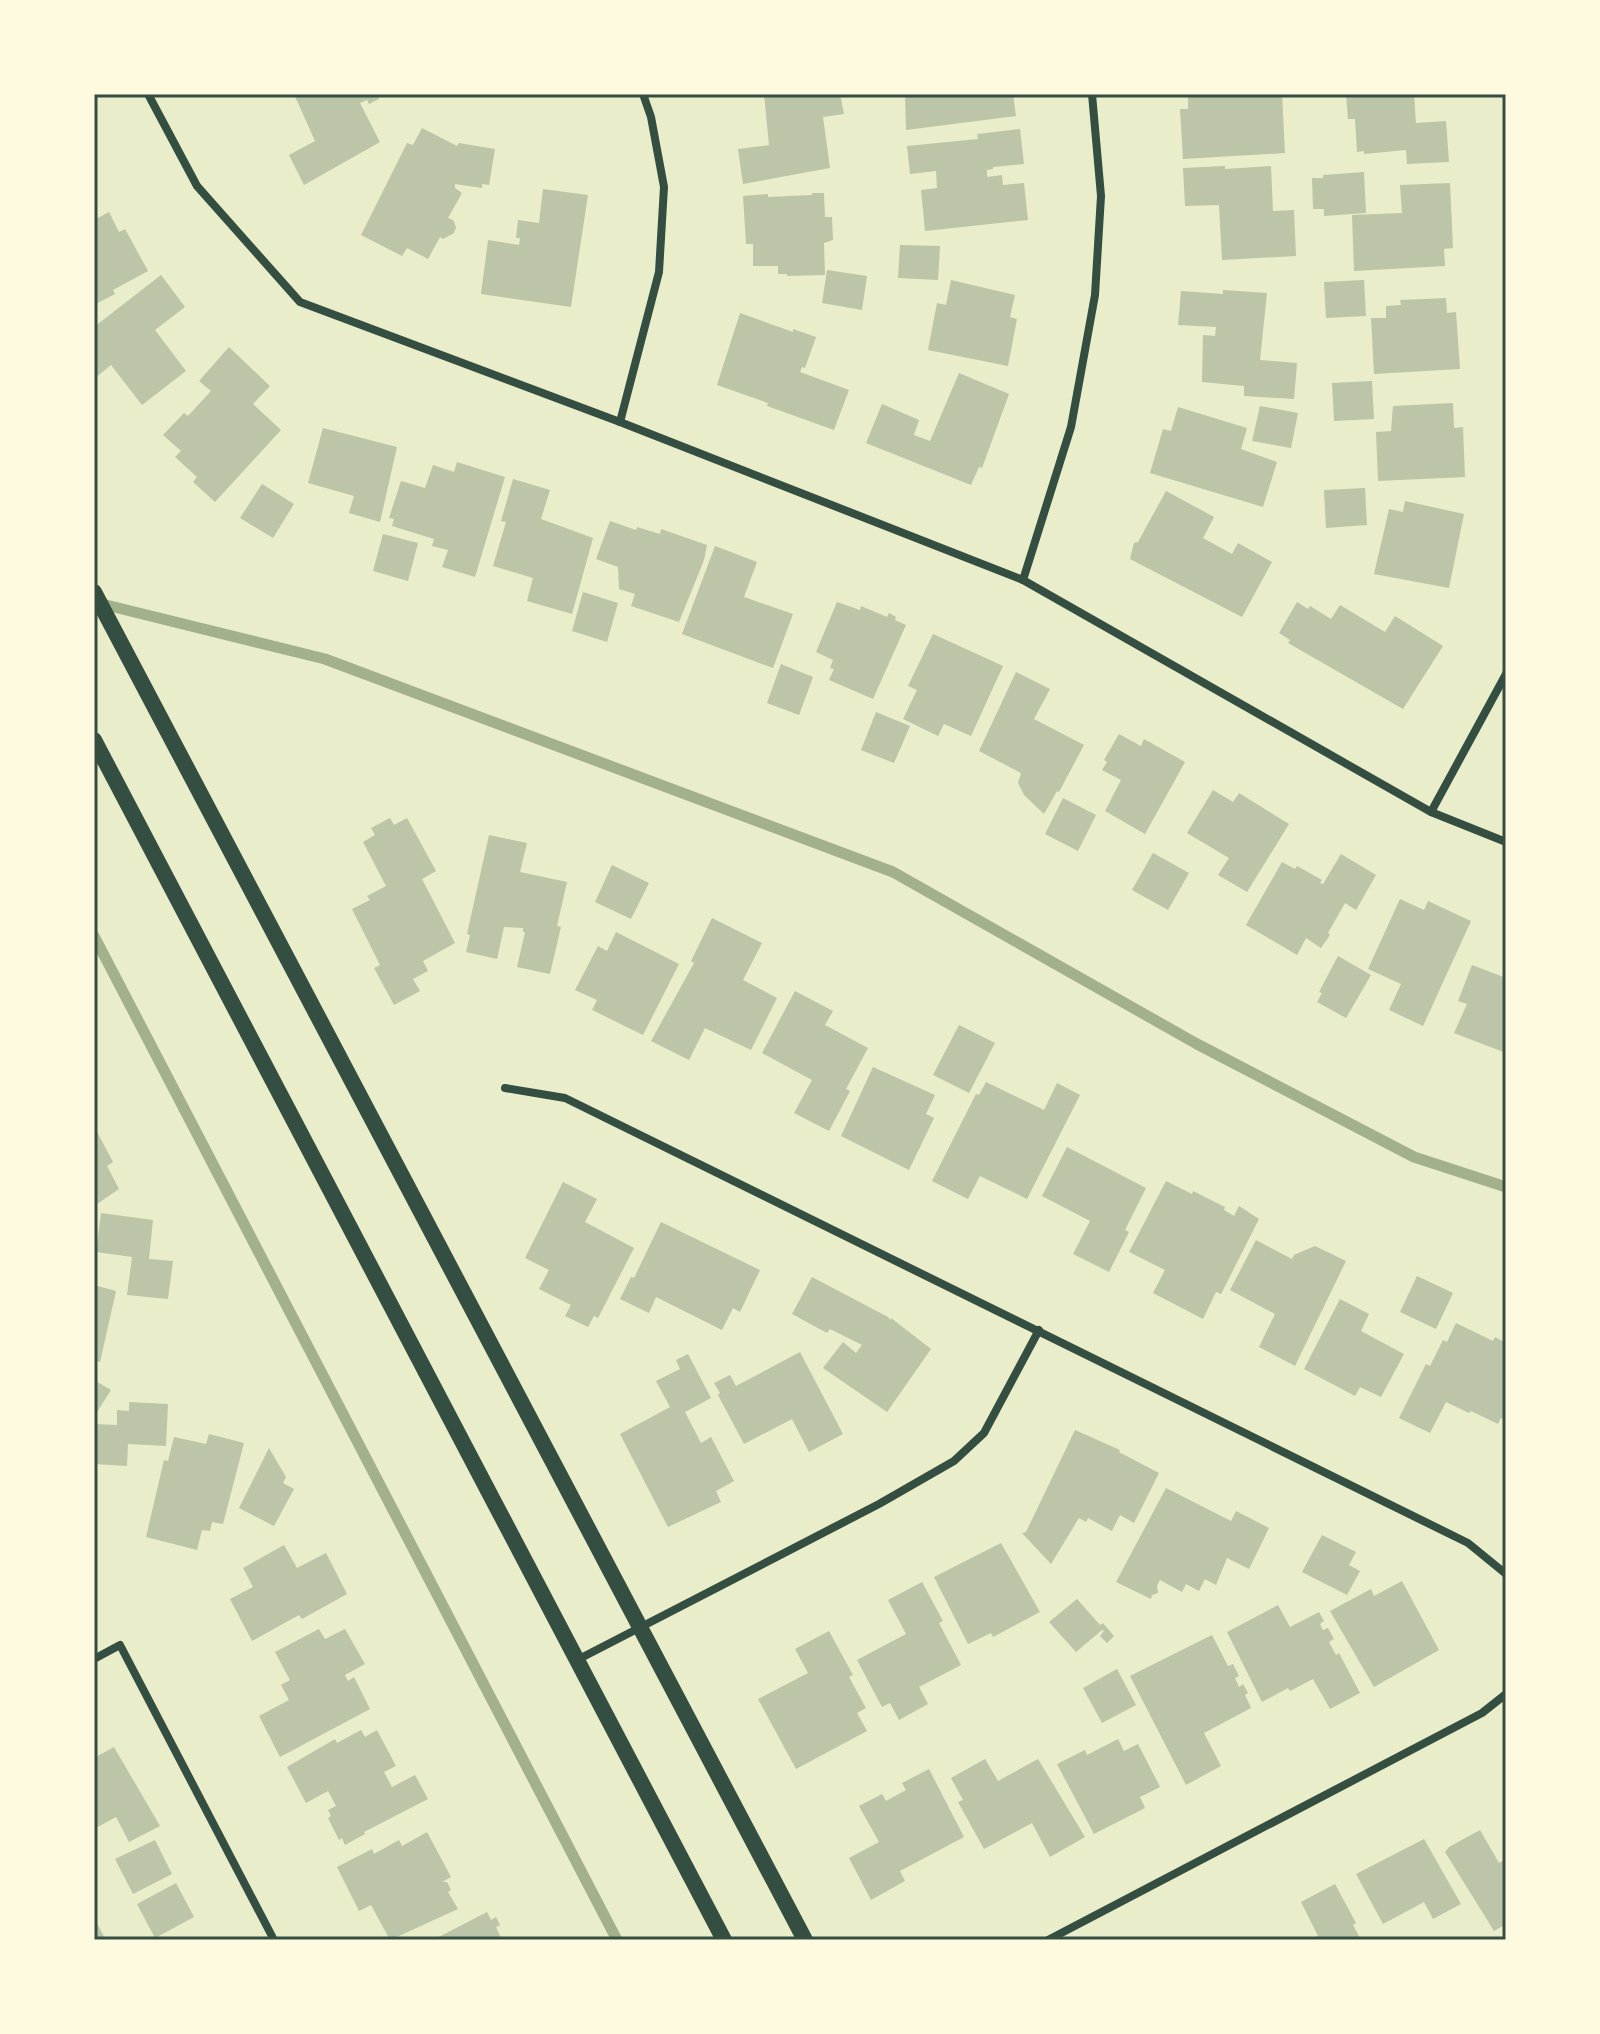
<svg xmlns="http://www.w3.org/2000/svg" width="1600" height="2034" font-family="Mulish,sans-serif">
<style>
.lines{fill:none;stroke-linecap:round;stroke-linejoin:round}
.stream{stroke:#a3b18a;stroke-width:11}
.building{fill:#bcc5a7}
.minor{stroke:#344e41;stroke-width:8}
.secondary{stroke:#344e41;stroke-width:16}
.neatline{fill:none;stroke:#344e41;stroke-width:3}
</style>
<rect width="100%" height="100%" fill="#e9edc9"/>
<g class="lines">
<!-- stream -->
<g class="stream">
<polyline points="98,603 325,659 893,872 1197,1044 1414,1157 1506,1187"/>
<polyline points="94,936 617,1940"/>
</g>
</g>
<!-- building -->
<g class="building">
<polygon points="294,94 377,94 379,99 369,104 367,100 360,103 380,142 304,185 289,155 315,141"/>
<polygon points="764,94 840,94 844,114 823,117 830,168 743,184 738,149 769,145"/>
<polygon points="905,94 1013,94 1016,116 906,130"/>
<polygon points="1188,94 1282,94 1285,153 1183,159 1180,109 1188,109"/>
<polygon points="1346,94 1414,94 1416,123 1446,121 1449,162 1407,164 1406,150 1364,154 1364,151 1357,152 1355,119 1348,119"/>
<polygon points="422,128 457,146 459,143 495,149 489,185 482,184 482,188 455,184 455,188 462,193 448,218 453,220 456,227 454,233 443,239 440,237 428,259 407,248 402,256 361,235 407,143 413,145"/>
<polygon points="1020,129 1024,164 993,167 993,169 987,170 987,177 1002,175 1003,185 1024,183 1028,220 925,231 921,190 937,188 936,171 910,174 907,146 978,139 977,134"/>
<polygon points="1225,166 1225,169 1271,166 1273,211 1294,210 1296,256 1222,260 1219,205 1185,206 1183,168"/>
<polygon points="1364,172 1366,213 1324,216 1324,209 1313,209 1312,178 1323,178 1323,175"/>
<polygon points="1450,183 1453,248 1444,249 1445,266 1354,271 1352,215 1402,213 1400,185"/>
<polygon points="543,189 588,195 571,307 481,294 488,240 519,245 520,238 516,238 518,220 539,223"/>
<polygon points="812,193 824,193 825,217 832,217 833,240 824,243 825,275 787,276 787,274 778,274 778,266 753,266 753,244 746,244 743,196 768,194 768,197 812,195"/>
<polygon points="109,212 119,232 125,229 148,271 113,290 115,294 94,305 94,220"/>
<polygon points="900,245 940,246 938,280 898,278"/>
<polygon points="827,270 867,276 862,310 822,303"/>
<polygon points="161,275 185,307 155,330 186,371 142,405 111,365 94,379 94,327"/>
<polygon points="951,280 1015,295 1010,317 1017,319 1008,366 928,350 937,303 946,305"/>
<polygon points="1364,280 1366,316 1326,318 1324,282"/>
<polygon points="1223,290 1267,293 1260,360 1297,363 1294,399 1244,396 1244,386 1202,382 1203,335 1215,336 1216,327 1178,325 1181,291 1223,294"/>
<polygon points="1446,298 1447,313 1456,312 1460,369 1374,374 1371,318 1386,318 1386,306 1401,305 1400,300"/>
<polygon points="740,313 793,332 793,329 816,337 805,368 802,367 800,372 849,390 834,430 767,406 768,403 717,385"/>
<polygon points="229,347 270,386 253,404 281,430 215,502 193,482 197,477 175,457 181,451 163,435 184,413 188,416 211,391 199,381"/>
<polygon points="959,373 1009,394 982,468 979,467 971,485 866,443 882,404 919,420 914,435 930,441"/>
<polygon points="1372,381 1374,419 1334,421 1332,383"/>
<polygon points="1453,403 1454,428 1463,427 1465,477 1378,481 1376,432 1391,431 1393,406"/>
<polygon points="1260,406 1298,413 1291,448 1252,441"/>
<polygon points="1178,407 1247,428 1241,449 1277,462 1263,507 1150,473 1163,429 1171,431"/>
<polygon points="323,428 397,447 380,522 349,513 354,496 308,483"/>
<polygon points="457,462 505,477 475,577 442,567 448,550 432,546 434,539 392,526 394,519 389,518 401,481 425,488 433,465 454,472"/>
<polygon points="513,479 550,490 541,519 593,538 572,614 527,601 533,578 493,566 506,522 501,521"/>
<polygon points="262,484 294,504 273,538 240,518"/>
<polygon points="1365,488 1367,525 1326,528 1324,490"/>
<polygon points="1166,491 1214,517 1203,538 1232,554 1238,543 1272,562 1242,617 1130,559 1134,543 1138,542"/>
<polygon points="1405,501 1464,514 1449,588 1374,574 1389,509 1403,512"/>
<polygon points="610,521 636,530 637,527 660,534 661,529 707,545 704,560 679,622 631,606 635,594 619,589 618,567 596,559"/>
<polygon points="383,534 418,543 408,581 373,571"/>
<polygon points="715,546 757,562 744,597 793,614 773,668 682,634"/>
<polygon points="583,592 618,603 607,642 572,631"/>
<polygon points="837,602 860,610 861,606 887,617 889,613 896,617 895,620 906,625 873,699 829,680 834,669 830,668 833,660 816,652"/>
<polygon points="1297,602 1308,609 1310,606 1331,619 1340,605 1385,632 1395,616 1443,646 1403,709 1288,643 1290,640 1279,633"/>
<polygon points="933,634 1003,666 971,736 944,724 938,736 903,719 917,690 908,686"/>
<polygon points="781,664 813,677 799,715 767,703"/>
<polygon points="1016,672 1050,689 1034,719 1084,745 1059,792 1057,791 1044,814 1024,795 1018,783 1021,773 979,751"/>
<polygon points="876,712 910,726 894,763 861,750"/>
<polygon points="1119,734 1141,746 1144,739 1185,762 1145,834 1105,811 1121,780 1102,770 1107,762 1104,760"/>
<polygon points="1213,790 1233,802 1239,793 1289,824 1247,892 1218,875 1229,858 1187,833"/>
<polygon points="1063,798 1096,815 1078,851 1045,834"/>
<polygon points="390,818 394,825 407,818 436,871 422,879 455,943 423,961 428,971 413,979 420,991 394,1005 374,968 380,965 352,909 370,900 367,896 386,886 363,842 375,835 371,828"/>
<polygon points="489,835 527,843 520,872 567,882 557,926 561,927 550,974 517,967 525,932 523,932 523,928 504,927 497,959 466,952 470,935 467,934"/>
<polygon points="1153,853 1189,873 1168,910 1132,890"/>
<polygon points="1341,854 1376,875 1356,910 1345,903 1328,933 1330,935 1321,948 1306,938 1297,955 1246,925 1282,862 1295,869 1297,866 1322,880 1320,883 1323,884"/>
<polygon points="612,865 649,883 631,919 595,902"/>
<polygon points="1400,899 1424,910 1428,901 1471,921 1423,1026 1389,1010 1401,984 1368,969"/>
<polygon points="712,918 762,943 743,980 777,998 751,1050 705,1028 689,1060 651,1041 694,963 691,961"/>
<polygon points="616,932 679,964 643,1035 592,1010 597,1000 575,990 598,946 607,951"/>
<polygon points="1338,956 1371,975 1346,1018 1317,1002 1322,993 1319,992"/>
<polygon points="1472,965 1506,978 1506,1053 1454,1033 1467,1004 1458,1001"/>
<polygon points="795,991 833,1011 825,1025 868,1048 846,1089 850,1091 829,1131 794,1113 812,1080 762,1053"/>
<polygon points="959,1025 995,1043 969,1093 933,1075"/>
<polygon points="873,1067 935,1095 926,1114 934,1118 909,1170 841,1136"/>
<polygon points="986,1082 1044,1110 1057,1083 1080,1095 1027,1199 980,1176 968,1199 932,1181 976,1094 979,1095"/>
<polygon points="94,1126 113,1162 107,1166 119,1189 97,1204 94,1202"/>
<polygon points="1067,1147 1146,1188 1125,1230 1129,1232 1109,1272 1073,1254 1090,1221 1042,1196"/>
<polygon points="1166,1181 1192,1194 1193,1191 1225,1207 1224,1210 1234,1216 1239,1206 1259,1219 1221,1294 1216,1292 1203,1319 1153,1293 1165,1270 1129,1252"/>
<polygon points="563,1182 597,1199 585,1222 634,1248 598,1318 594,1316 588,1327 565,1316 571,1305 539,1289 549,1270 525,1258"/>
<polygon points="101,1213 153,1220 149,1259 173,1261 168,1299 127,1295 132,1257 96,1252"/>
<polygon points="661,1222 760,1270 740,1312 733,1308 722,1330 656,1297 649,1313 620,1299 631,1277 634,1278"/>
<polygon points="1256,1240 1292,1259 1294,1255 1315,1246 1346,1261 1295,1366 1259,1347 1275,1314 1230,1290"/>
<polygon points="1417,1276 1453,1293 1436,1329 1400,1312"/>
<polygon points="812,1277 888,1317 890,1320 891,1318 931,1349 887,1412 823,1368 843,1342 856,1353 862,1345 830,1329 827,1333 792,1314"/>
<polygon points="94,1285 116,1291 100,1362 94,1360"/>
<polygon points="1340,1299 1369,1314 1361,1331 1404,1354 1381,1397 1360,1387 1355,1396 1304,1369"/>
<polygon points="1456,1323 1493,1341 1495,1337 1506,1343 1506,1418 1505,1420 1501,1418 1498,1424 1471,1411 1469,1413 1446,1402 1430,1433 1399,1418 1426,1364 1430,1366 1443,1340 1447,1342"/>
<polygon points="800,1352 843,1434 809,1452 792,1419 744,1444 718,1395 720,1393 714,1383 730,1375 736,1386"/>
<polygon points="688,1354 711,1398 685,1412 701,1443 711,1437 734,1481 716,1491 721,1502 668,1527 620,1434 670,1407 656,1381 680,1369 676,1360"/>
<polygon points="94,1380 111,1390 94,1417"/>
<polygon points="129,1402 168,1404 166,1446 128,1444 127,1466 94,1464 94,1424 117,1425 117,1410 129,1411"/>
<polygon points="1075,1430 1120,1450 1119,1452 1159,1473 1134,1523 1120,1515 1112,1531 1088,1518 1086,1522 1079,1518 1051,1564 1022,1533 1026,1532"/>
<polygon points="209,1434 244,1443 223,1524 212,1522 210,1531 202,1530 197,1550 146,1537 164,1460 168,1461 174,1437 206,1444"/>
<polygon points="269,1448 286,1477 283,1483 294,1489 274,1526 239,1508"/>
<polygon points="1166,1488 1231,1521 1236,1511 1269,1528 1249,1569 1227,1558 1216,1585 1205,1579 1199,1591 1186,1584 1182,1592 1160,1580 1157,1586 1158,1593 1152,1595 1151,1599 1116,1582"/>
<polygon points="1322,1535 1356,1552 1349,1565 1360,1571 1347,1595 1302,1572"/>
<polygon points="1001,1543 1040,1612 993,1637 991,1633 968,1644 934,1577"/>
<polygon points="284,1545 297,1568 326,1553 347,1594 302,1619 299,1615 252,1641 230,1599 253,1587 243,1568"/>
<polygon points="1402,1581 1439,1650 1374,1687 1330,1611 1371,1589 1374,1596"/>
<polygon points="922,1582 943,1621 939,1623 961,1665 919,1687 928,1704 899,1720 890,1703 882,1707 857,1660 906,1634 888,1600"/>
<polygon points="1077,1599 1100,1625 1103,1623 1114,1636 1107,1643 1100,1636 1104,1631 1102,1630 1076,1652 1049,1622"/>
<polygon points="1278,1605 1290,1627 1319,1612 1324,1621 1320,1624 1323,1630 1328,1628 1334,1639 1329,1642 1336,1655 1339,1653 1360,1693 1330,1709 1313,1679 1290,1691 1288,1688 1262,1702 1227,1632"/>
<polygon points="319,1629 325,1639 345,1629 365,1664 345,1675 348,1681 354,1677 370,1709 280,1757 259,1716 289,1700 281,1685 290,1680 275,1652"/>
<polygon points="829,1631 853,1675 849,1677 866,1708 857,1713 867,1731 796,1769 758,1699 808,1673 795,1649"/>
<polygon points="1212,1635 1228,1666 1233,1664 1239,1676 1235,1678 1239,1687 1243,1684 1248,1693 1245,1695 1251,1708 1204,1733 1221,1766 1186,1785 1130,1676"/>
<polygon points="1117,1669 1136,1705 1102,1723 1083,1688"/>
<polygon points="361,1730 365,1737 377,1730 396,1766 384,1772 392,1787 415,1775 428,1799 364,1832 365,1834 345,1845 342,1838 339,1840 328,1818 331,1816 328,1810 336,1806 328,1791 306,1803 287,1767 335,1739 337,1743"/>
<polygon points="1118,1739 1124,1751 1138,1744 1160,1787 1140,1797 1145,1808 1094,1834 1057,1764 1085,1750 1087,1755"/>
<polygon points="114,1747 160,1826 129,1842 116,1817 94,1829 94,1758"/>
<polygon points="985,1759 998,1781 1038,1759 1085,1837 1050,1857 1032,1823 984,1849 958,1802 963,1800 951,1778"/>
<polygon points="929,1769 964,1837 900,1871 905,1881 871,1900 849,1858 879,1842 859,1806 882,1794 886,1801 906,1790 902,1783"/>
<polygon points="1480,1830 1499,1863 1506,1859 1506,1924 1494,1931 1445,1852 1449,1847"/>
<polygon points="427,1832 451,1877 442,1882 447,1882 451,1890 448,1892 458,1909 390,1940 371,1905 359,1911 337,1867 372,1849 374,1854 399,1840 402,1846"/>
<polygon points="1424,1839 1461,1904 1433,1919 1424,1902 1383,1924 1356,1874"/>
<polygon points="155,1840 172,1874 133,1894 115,1859"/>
<polygon points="176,1883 194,1917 155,1938 137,1904"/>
<polygon points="1335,1884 1356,1923 1353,1925 1361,1940 1312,1940 1318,1936 1301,1902"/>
<polygon points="487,1912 491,1920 496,1917 500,1925 496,1927 502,1940 433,1940"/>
<polygon points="94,1918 106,1940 94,1940"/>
</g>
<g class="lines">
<!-- minor -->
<g class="minor">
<polyline points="148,94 197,186 300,302 620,422 1023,580 1431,812 1506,842"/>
<polyline points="620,422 659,272 664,187 651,117 643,94"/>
<polyline points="1023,580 1071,427 1095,295 1101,196 1092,94"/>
<polyline points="1431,812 1506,674"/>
<polyline points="505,1088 565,1098 1468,1543 1506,1574"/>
<polyline points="94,1659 120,1645 274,1940"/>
<polyline points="577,1660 879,1504 954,1461 984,1433 1039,1330"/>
<polyline points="1048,1940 1482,1713 1506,1694"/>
</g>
<!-- secondary -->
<g class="secondary">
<polyline points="94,592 805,1940"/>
<polyline points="94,740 724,1940"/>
</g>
</g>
<!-- border -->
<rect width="1600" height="2034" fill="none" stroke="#fefae0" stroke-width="192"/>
<rect x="96" y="96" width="1408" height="1842" class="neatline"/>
</svg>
